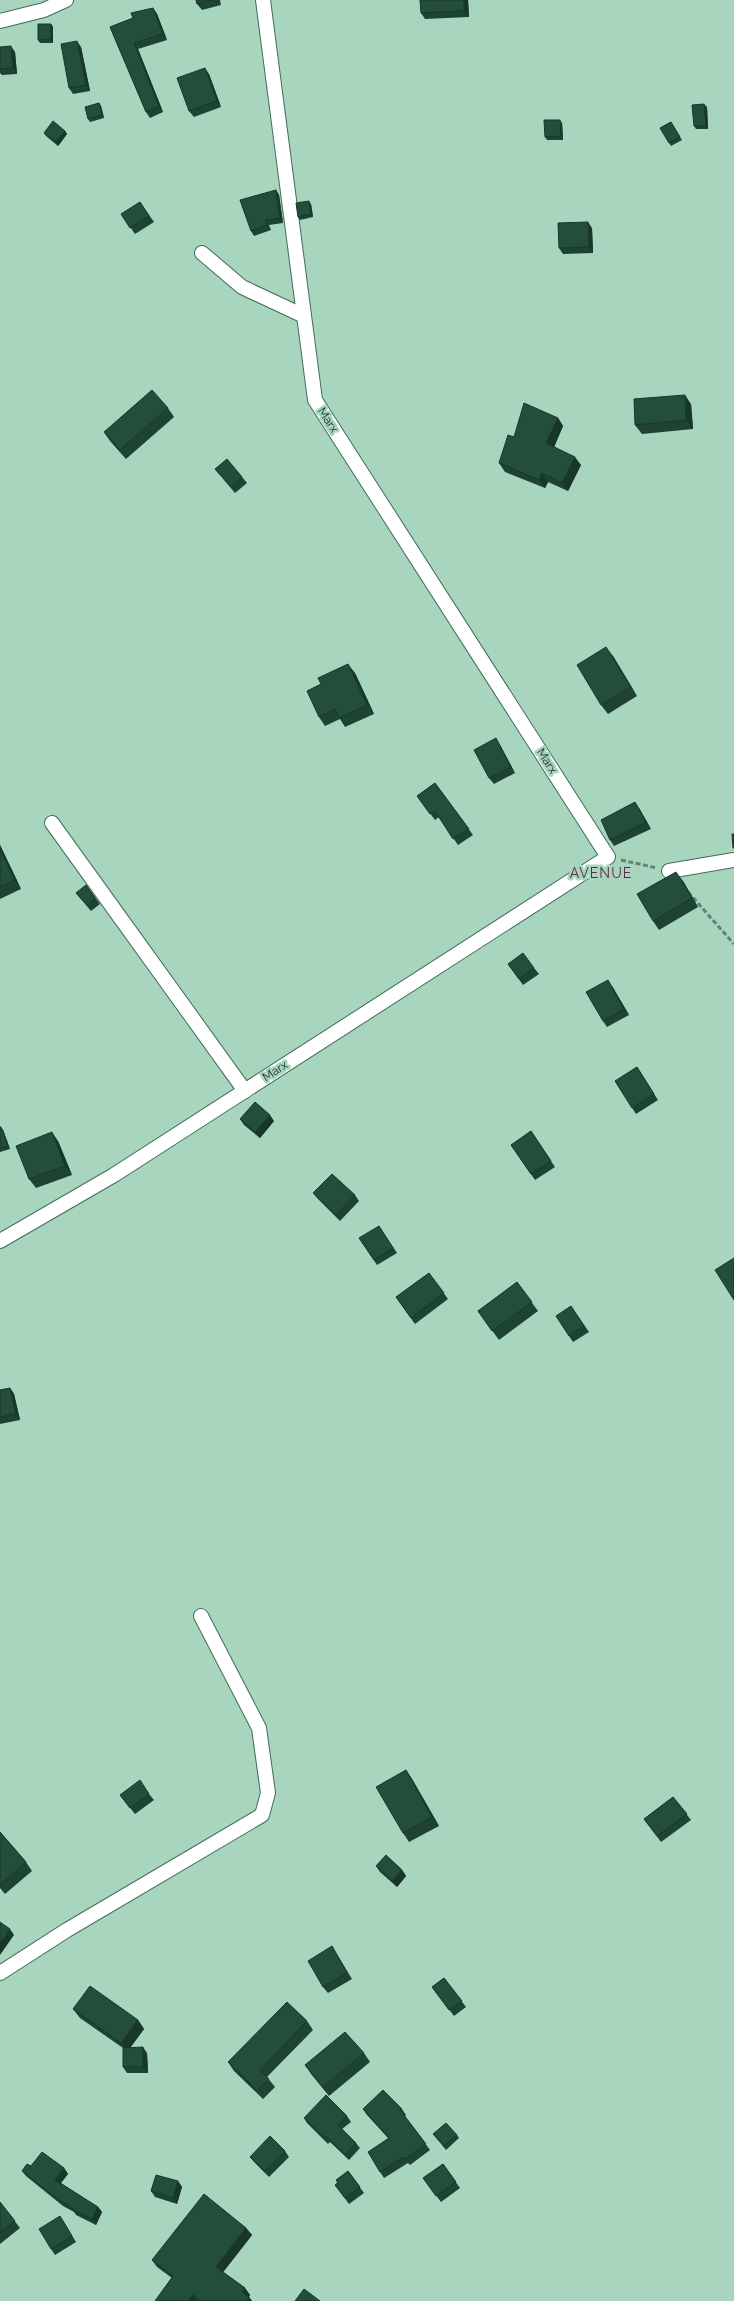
<svg xmlns="http://www.w3.org/2000/svg" width="734" height="2301" font-family="Raleway,sans-serif">
<style>
.lines{fill:none;stroke-linecap:round;stroke-linejoin:round}
.minor-casing{stroke:#416c59;stroke-width:16}
.path{stroke:#638474;stroke-width:3;stroke-dasharray:5 2.5;stroke-linecap:butt}
.minor{stroke:#fff;stroke-width:14}
.wall{fill:#1e4334}
.shaded-wall{fill:#18372a}
.building{fill:#234e3c;stroke:#18372a}
.labels{text-anchor:middle;stroke-width:5;stroke-linejoin:round;paint-order:stroke}
.street-label{font-size:12px;fill:#1b2d25;stroke:#a7d5be}
.neighbourhood-label{font-size:14px;letter-spacing:1px;fill:#62264c;stroke:#a7d5be}
</style>
<rect width="100%" height="100%" fill="#a7d5be"/>
<g class="lines">
<!-- minor casing -->
<g class="minor-casing">
<g id="minor">
<polyline points="0,21 44,10 66,0"/>
<polyline points="202,253 242,287 304,316"/>
<polyline points="52,823 245,1091"/>
<polyline points="669,871 734,860"/>
<polyline points="0,1241 114,1175 608,857 315,400 263,0"/>
<polyline points="0,1973 67,1930 262,1815 268,1793 259,1728 201,1616"/>
</g>
</g>
<!-- path -->
<g class="path">
<polyline points="621,860 657,868"/>
<polyline points="688,892 734,944"/>
</g>
<!-- minor -->
<use href="#minor" class="minor"/>
</g>
<!-- wall -->
<g class="wall">
<polygon points="196,0 220,0 221,5 202,10 197,4"/>
<polygon points="468,0 469,17 425,19 421,13"/>
<polygon points="153,8 157,14 167,40 138,49 163,112 150,118 146,112 110,27 133,18"/>
<polygon points="51,24 53,27 53,43 40,43 38,40"/>
<polygon points="0,47 15,52 17,74 2,75 0,73"/>
<polygon points="81,47 90,91 73,94 69,88"/>
<polygon points="209,74 221,107 194,117 189,111"/>
<polygon points="99,103 101,106 104,118 90,122 88,119"/>
<polygon points="707,107 708,129 696,129 694,126"/>
<polygon points="671,122 682,140 671,146 660,128"/>
<polygon points="562,123 563,140 547,140 545,137"/>
<polygon points="65,131 67,134 58,146 46,136 44,133"/>
<polygon points="276,190 279,195 283,223 269,225 271,230 254,236 251,231"/>
<polygon points="140,202 154,222 135,234 121,214"/>
<polygon points="311,204 313,217 300,220 298,217"/>
<polygon points="592,228 593,253 563,254 559,248"/>
<polygon points="691,404 693,429 642,434 635,425"/>
<polygon points="168,408 174,417 126,459 110,441 104,432"/>
<polygon points="558,418 563,426 554,447 581,465 568,491 548,482 545,488 505,472 499,463 514,437"/>
<polygon points="215,469 242,477 247,483 235,493"/>
<polygon points="613,656 637,696 608,714 601,705"/>
<polygon points="355,673 374,714 345,727 340,719 325,726 319,717 321,684"/>
<polygon points="500,745 515,773 494,784 489,778"/>
<polygon points="435,783 473,835 458,845 439,817 435,820 417,796"/>
<polygon points="639,808 651,829 614,846 610,840"/>
<polygon points="0,845 21,889 0,899"/>
<polygon points="683,881 698,907 659,930 653,921"/>
<polygon points="86,885 100,904 91,911 76,893"/>
<polygon points="508,964 534,968 539,974 523,985"/>
<polygon points="612,986 629,1015 607,1027 603,1021"/>
<polygon points="637,1067 658,1100 636,1114 615,1081"/>
<polygon points="240,1119 274,1121 260,1138 244,1125"/>
<polygon points="0,1127 3,1130 10,1149 0,1152"/>
<polygon points="531,1131 555,1167 535,1180 511,1145"/>
<polygon points="58,1141 72,1175 36,1188 29,1179"/>
<polygon points="313,1193 355,1195 359,1201 340,1221 318,1199"/>
<polygon points="379,1226 397,1253 377,1265 359,1238"/>
<polygon points="429,1273 448,1299 415,1324 396,1297"/>
<polygon points="517,1282 538,1311 499,1340 478,1311"/>
<polygon points="571,1306 589,1332 573,1342 569,1336"/>
<polygon points="10,1388 14,1394 20,1420 0,1424 0,1390"/>
<polygon points="406,1770 412,1779 439,1826 409,1842 403,1833"/>
<polygon points="149,1794 154,1800 135,1814 120,1795"/>
<polygon points="673,1797 691,1820 661,1842 644,1819"/>
<polygon points="0,1832 26,1862 32,1871 5,1894 0,1888"/>
<polygon points="376,1866 402,1870 406,1876 397,1887 380,1872"/>
<polygon points="332,1946 352,1979 328,1993 323,1987"/>
<polygon points="444,1978 466,2007 454,2016 432,1987"/>
<polygon points="73,2009 138,2020 144,2029 130,2048 147,2053 148,2073 127,2073 123,2067 123,2048 80,2018"/>
<polygon points="307,2021 313,2030 267,2077 275,2087 263,2099 234,2071 228,2062"/>
<polygon points="364,2053 370,2062 329,2096 311,2074 305,2065"/>
<polygon points="363,2109 402,2109 406,2115 405,2116 430,2150 410,2165 408,2163 384,2178 380,2172 388,2138 367,2115"/>
<polygon points="347,2116 351,2122 342,2129 356,2143 360,2148 349,2160 330,2142 328,2144 307,2123 304,2118"/>
<polygon points="433,2134 457,2135 459,2138 446,2150"/>
<polygon points="285,2151 289,2157 269,2177 255,2163 250,2157"/>
<polygon points="443,2164 460,2188 441,2202 423,2178"/>
<polygon points="31,2166 64,2168 68,2174 61,2183 98,2207 102,2212 96,2225 76,2215 74,2212 63,2206 26,2176 22,2171"/>
<polygon points="348,2171 364,2193 349,2204 335,2185"/>
<polygon points="178,2181 182,2187 177,2204 155,2197 151,2191"/>
<polygon points="0,2202 20,2228 0,2244"/>
<polygon points="60,2216 76,2242 55,2255 51,2249"/>
<polygon points="246,2228 252,2235 223,2272 245,2288 250,2295 249,2297 252,2301 155,2301 172,2278 157,2267 152,2260"/>
</g>
<!-- shaded-wall -->
<g class="shaded-wall">
<polygon points="464,0 468,0 469,17 464,11"/>
<polygon points="153,8 157,14 167,40 163,34"/>
<polygon points="51,24 53,27 53,43 51,39"/>
<polygon points="77,41 81,47 90,91 86,85"/>
<polygon points="134,43 138,49 163,112 159,106"/>
<polygon points="11,46 15,52 17,74 13,68"/>
<polygon points="205,68 209,74 221,107 217,101"/>
<polygon points="99,103 101,106 104,118 102,115"/>
<polygon points="704,104 707,107 708,129 706,126"/>
<polygon points="560,120 562,123 563,140 561,136"/>
<polygon points="65,131 67,134 58,146 56,142"/>
<polygon points="276,190 279,195 283,223 280,218"/>
<polygon points="309,201 311,204 313,217 311,214"/>
<polygon points="588,222 592,228 593,253 589,247"/>
<polygon points="685,395 691,404 693,429 686,420"/>
<polygon points="558,418 563,426 552,452 546,443"/>
<polygon points="575,457 581,465 568,491 562,483"/>
<polygon points="542,473 548,482 545,488 539,480"/>
<polygon points="606,647 613,656 637,696 631,687"/>
<polygon points="348,664 355,673 374,714 367,705"/>
<polygon points="496,738 500,745 515,773 511,767"/>
<polygon points="635,802 639,808 651,829 646,822"/>
<polygon points="0,845 21,889 15,880 0,849"/>
<polygon points="676,872 683,881 698,907 692,898"/>
<polygon points="608,980 612,986 629,1015 624,1009"/>
<polygon points="270,1115 274,1121 260,1138 255,1132"/>
<polygon points="1,1127 3,1130 10,1149 8,1146"/>
<polygon points="52,1132 58,1141 72,1175 65,1166"/>
<polygon points="10,1388 14,1394 20,1420 16,1414"/>
<polygon points="406,1770 412,1779 439,1826 432,1817"/>
<polygon points="402,1870 406,1876 397,1887 392,1881"/>
<polygon points="10,1929 14,1935 0,1955 0,1943"/>
<polygon points="138,2020 144,2029 127,2052 121,2043"/>
<polygon points="143,2047 147,2053 148,2073 143,2067"/>
<polygon points="64,2168 68,2174 59,2185 55,2180"/>
<polygon points="178,2181 182,2187 177,2204 173,2198"/>
<polygon points="98,2207 102,2212 96,2225 92,2219"/>
<polygon points="246,2228 252,2235 221,2275 216,2267"/>
<polygon points="245,2288 250,2295 247,2300 242,2292"/>
<polygon points="193,2295 197,2301 188,2301"/>
<polygon points="249,2297 252,2301 247,2301"/>
</g>
<!-- building -->
<g class="building">
<polygon points="196,0 212,0 197,4"/>
<polygon points="420,0 464,0 464,11 421,13"/>
<polygon points="153,8 163,34 134,43 159,106 146,112 110,27 133,18 131,13"/>
<polygon points="38,24 51,24 51,39 38,40"/>
<polygon points="77,41 86,85 69,88 61,44"/>
<polygon points="11,46 13,68 0,69 0,47"/>
<polygon points="205,68 217,101 189,111 177,78"/>
<polygon points="99,103 102,115 88,119 85,107"/>
<polygon points="704,104 706,126 694,126 692,105"/>
<polygon points="544,120 560,120 561,136 545,137"/>
<polygon points="53,121 65,131 56,142 44,133"/>
<polygon points="671,122 680,137 669,143 660,128"/>
<polygon points="276,190 280,218 265,220 267,225 251,231 240,200"/>
<polygon points="309,201 311,214 298,217 296,203"/>
<polygon points="140,202 149,216 130,228 121,214"/>
<polygon points="588,222 589,247 559,248 558,223"/>
<polygon points="152,390 168,408 120,450 104,432"/>
<polygon points="685,395 686,420 635,425 634,399"/>
<polygon points="524,403 558,418 546,443 575,457 562,483 542,473 539,480 499,463 508,435 514,437"/>
<polygon points="227,459 242,477 231,487 215,469"/>
<polygon points="606,647 631,687 601,705 577,665"/>
<polygon points="348,664 367,705 339,718 335,709 319,717 307,691 321,684 318,678"/>
<polygon points="496,738 511,767 489,778 474,750"/>
<polygon points="435,783 469,829 453,839 435,811 430,814 417,796"/>
<polygon points="635,802 646,822 610,840 601,820"/>
<polygon points="732,834 734,834 734,848 733,848"/>
<polygon points="0,849 15,880 0,887"/>
<polygon points="676,872 692,898 653,921 637,894"/>
<polygon points="86,885 95,898 87,905 76,893"/>
<polygon points="523,953 534,968 519,979 508,964"/>
<polygon points="608,980 624,1009 603,1021 586,992"/>
<polygon points="637,1067 654,1094 632,1108 615,1081"/>
<polygon points="255,1102 270,1115 255,1132 240,1119"/>
<polygon points="0,1127 1,1127 8,1146 0,1148"/>
<polygon points="531,1131 551,1161 531,1174 511,1145"/>
<polygon points="52,1132 65,1166 29,1179 16,1146"/>
<polygon points="332,1174 355,1195 336,1215 313,1193"/>
<polygon points="379,1226 393,1248 374,1260 359,1238"/>
<polygon points="734,1258 734,1300 715,1270"/>
<polygon points="429,1273 444,1293 411,1318 396,1297"/>
<polygon points="517,1282 532,1302 492,1331 478,1311"/>
<polygon points="571,1306 584,1326 569,1336 556,1316"/>
<polygon points="10,1388 16,1414 0,1417 0,1390"/>
<polygon points="406,1770 432,1817 403,1833 376,1787"/>
<polygon points="140,1780 149,1794 130,1808 120,1795"/>
<polygon points="673,1797 687,1814 657,1836 644,1819"/>
<polygon points="0,1832 26,1862 0,1885"/>
<polygon points="386,1855 402,1870 392,1881 376,1866"/>
<polygon points="0,1922 10,1929 0,1943"/>
<polygon points="332,1946 347,1973 323,1987 308,1961"/>
<polygon points="444,1978 462,2001 449,2010 432,1987"/>
<polygon points="90,1986 138,2020 121,2043 73,2009"/>
<polygon points="287,2002 307,2021 260,2070 269,2079 257,2090 228,2062"/>
<polygon points="345,2032 364,2053 323,2087 305,2065"/>
<polygon points="143,2047 143,2067 123,2067 123,2048"/>
<polygon points="383,2090 402,2109 400,2110 426,2144 405,2159 403,2157 380,2172 368,2152 389,2138 363,2109"/>
<polygon points="326,2095 347,2116 338,2125 356,2143 345,2155 326,2136 324,2138 304,2118"/>
<polygon points="446,2123 457,2135 444,2146 433,2134"/>
<polygon points="270,2136 285,2151 265,2171 250,2157"/>
<polygon points="42,2152 64,2168 55,2180 98,2207 92,2219 72,2209 73,2208 59,2200 22,2171 27,2164 31,2166"/>
<polygon points="443,2164 456,2182 436,2196 423,2178"/>
<polygon points="348,2171 360,2187 345,2198 335,2185 338,2183 336,2180"/>
<polygon points="156,2175 178,2181 173,2198 151,2191"/>
<polygon points="204,2194 246,2228 216,2267 245,2288 242,2292 249,2297 247,2301 201,2301 193,2295 188,2301 155,2301 173,2276 152,2260"/>
<polygon points="0,2202 15,2221 0,2233"/>
<polygon points="60,2216 72,2236 51,2249 39,2229"/>
<polygon points="304,2289 320,2301 295,2301"/>
</g>
<g class="labels">
<!-- street labels -->
<g class="street-label">
<text transform="translate(328 420) rotate(57)" y="4">Marx</text>
<text transform="translate(547 761) rotate(57)" y="4">Marx</text>
<text transform="translate(275 1071) rotate(-33)" y="4">Marx</text>
</g>
<!-- neighbourhood labels -->
<g class="neighbourhood-label">
<text x="601" y="878">AVENUE</text>
</g>
</g>
</svg>
